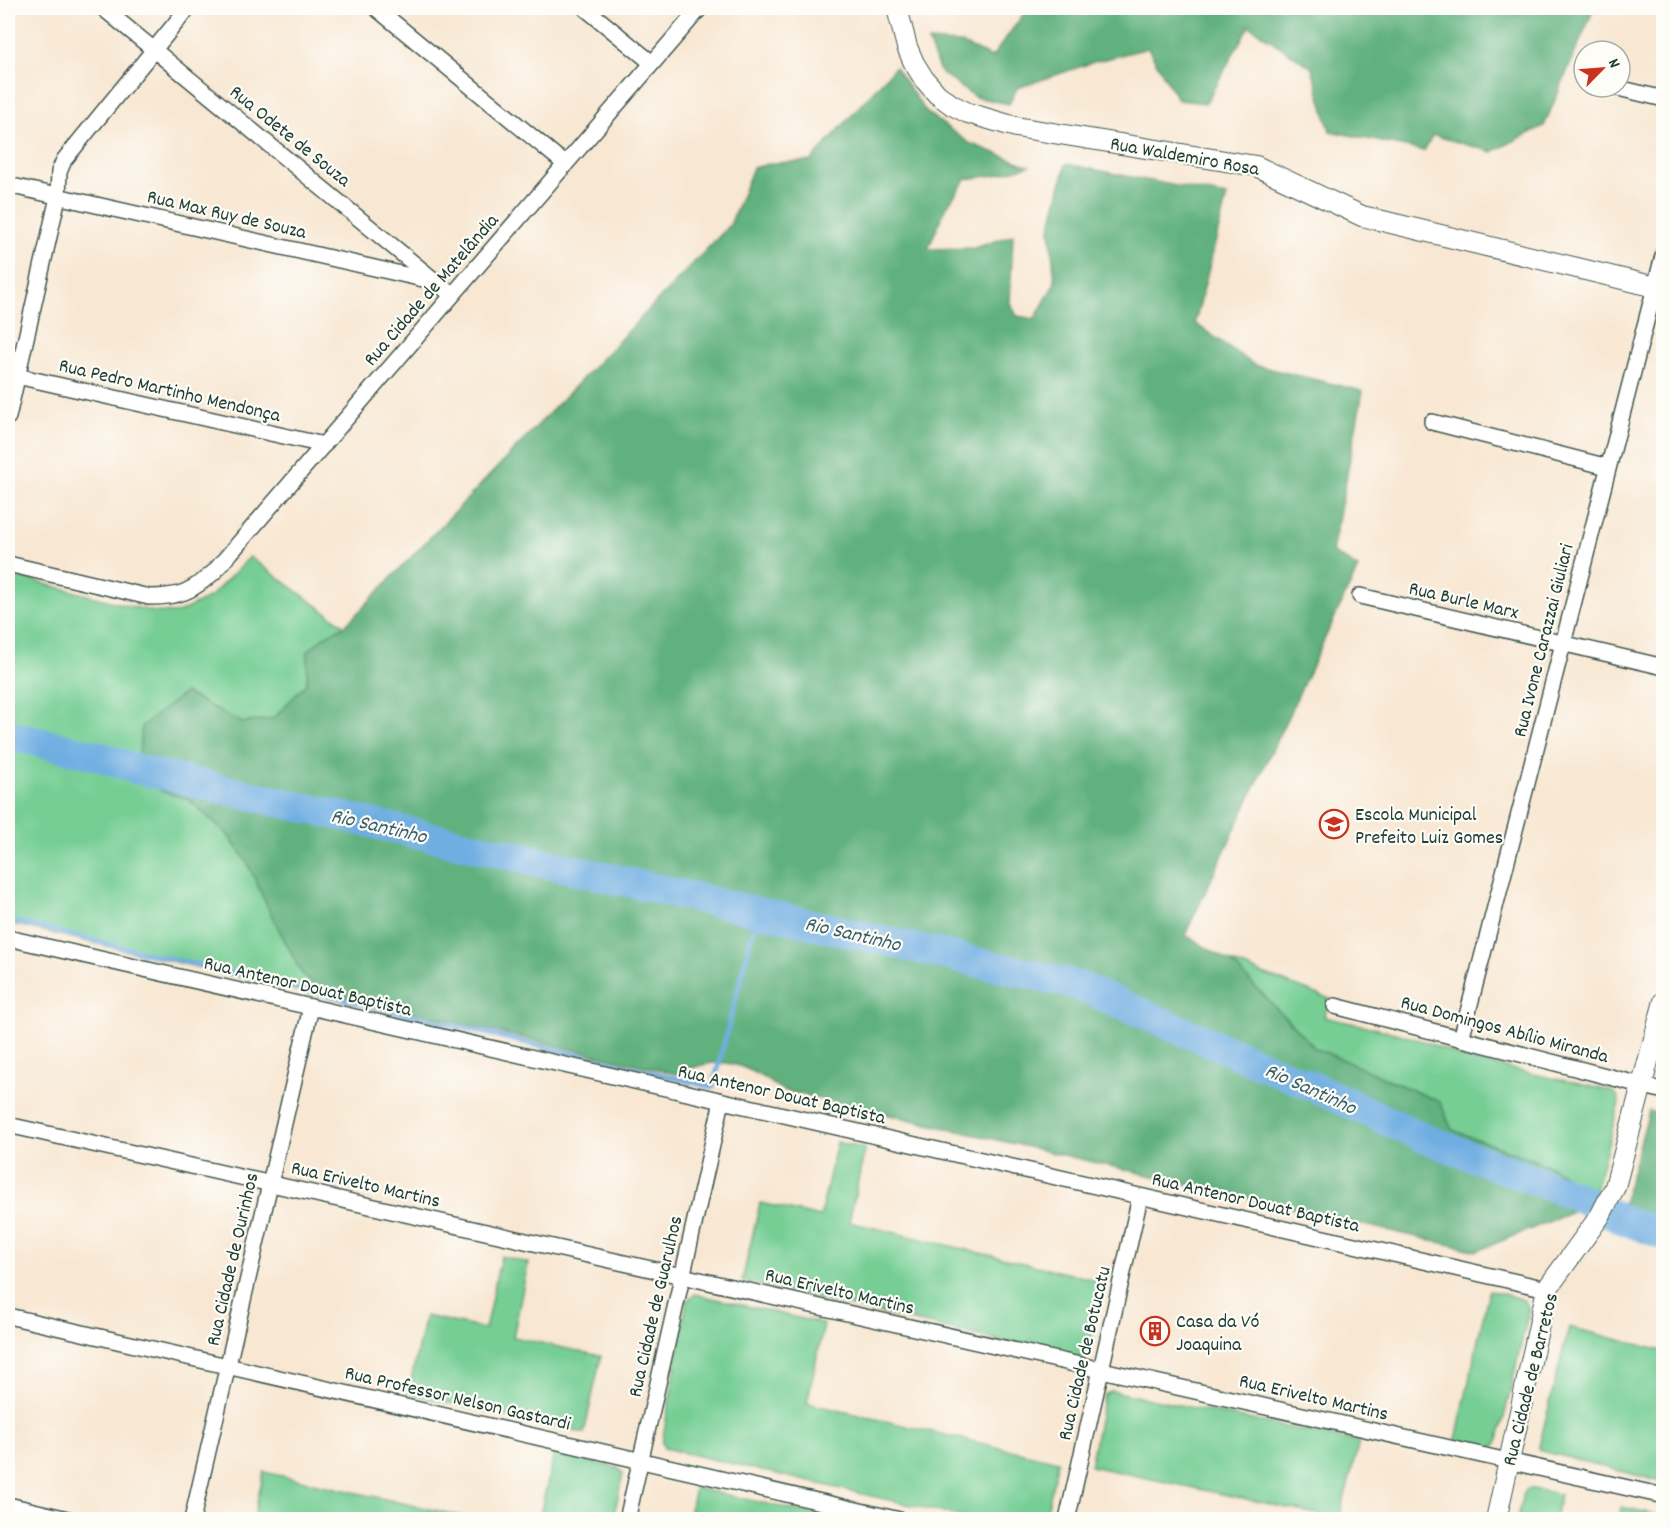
<svg xmlns="http://www.w3.org/2000/svg" width="1671" height="1527" font-family="Dekko,sans-serif">
<style>
.green{fill:#76ce94;stroke:#4a8664;stroke-width:1.5}
.forest{fill:#60b17e;stroke:#407759;stroke-width:1.5}
.lines{fill:none;stroke-linecap:round;stroke-linejoin:round}
.stream{stroke:#6faee2;stroke-width:5}
.river{stroke:#6faee2;stroke-width:30}
.minor-casing{stroke:#40564c;stroke-width:18}
.tertiary-casing{stroke:#40564c;stroke-width:22}
.minor{stroke:#fff;stroke-width:15}
.tertiary{stroke:#fff;stroke-width:20}
.labels{text-anchor:middle;stroke-width:4.5;stroke-linejoin:round;paint-order:stroke}
.street-label{font-size:20px;fill:#1f3d34;stroke:#fdfcf7}
.poi-label{font-size:20px;fill:#1f3d34;stroke:#fdfcf7;text-anchor:start}
.water-label{font-size:21px;font-style:italic;fill:#375f68;stroke:#fdfcf7}
</style>
<rect width="100%" height="100%" fill="#fdfcf7"/>
<filter id="ink" filterUnits="userSpaceOnUse"><feTurbulence type="fractalNoise" baseFrequency=".0167" numOctaves="2"/><feDisplacementMap in="SourceGraphic" scale="12" xChannelSelector="R" yChannelSelector="G"/><feConvolveMatrix kernelMatrix="1 2 1 2 8 2 1 2 1" color-interpolation-filters="sRGB"/></filter>
<filter id="wash" filterUnits="userSpaceOnUse"><feTurbulence type="fractalNoise" baseFrequency=".008" numOctaves="4" result="noise"/><feDisplacementMap in="SourceGraphic" scale="24" xChannelSelector="R" yChannelSelector="G"/><feGaussianBlur stdDeviation="1.35" result="paint"/><feColorMatrix in="noise" values="0 0 0 0 0 0 0 0 0 0 0 0 0 0 0 0 0 1.4 0 .05"/><feComposite in="paint" operator="in"/></filter>
<g filter="url(#wash)">
<rect width="100%" height="100%" fill="#f8e7d2"/>
<!-- green -->
<g class="green">
<polygon points="250,557 345,626 325,636 308,651 307,683 274,718 242,723 185,693 161,791 188,799 227,834 247,862 269,910 301,972 318,990 311,994 8,923 8,574 129,606 155,612 178,613 210,597"/>
<path d="M1231,962l99,37 -6,18c46,11 97,18 138,41l149,33 6,4 2,8 -24,88 -4,5 -39,-29 -100,-37 -12,-28 -125,-54z"/>
<polygon points="837,1142 865,1149 849,1222 1100,1281 1102,1284 1088,1356 1083,1360 742,1281 760,1203 820,1217"/>
<polygon points="501,1256 528,1263 513,1337 601,1356 584,1433 408,1394 425,1316 485,1329"/>
<path d="M1489,1290l32,9 4,3 4,8 -30,129c-7,19 -29,8 -44,5z"/>
<polygon points="695,1294 824,1324 807,1403 1058,1461 1045,1519 971,1519 664,1448 662,1443 687,1300"/>
<polygon points="1569,1327 1663,1351 1663,1482 1538,1450"/>
<polygon points="1111,1391 1359,1442 1339,1519 1090,1466 1104,1395"/>
<polygon points="554,1454 618,1468 623,1474 613,1519 539,1519"/>
<polygon points="264,1472 474,1519 253,1519"/>
<polygon points="695,1488 837,1519 688,1519"/>
<polygon points="1528,1489 1533,1489 1560,1494 1555,1519 1517,1519 1523,1493"/>
<polygon points="1621,1507 1663,1516 1663,1519 1619,1519"/>
</g>
<!-- forest -->
<g class="forest">
<polygon points="1028,8 1594,8 1544,126 1492,152 1433,135 1424,151 1330,131 1312,68 1249,26 1206,103 1178,100 1148,48 1097,61 1017,88 1009,104 975,97 940,72 928,41 960,43 992,57"/>
<path d="M895,67l31,45 43,31 60,23 -33,9 -30,4 -21,30 -17,40 46,-1 39,-13 -3,68 7,13 18,3 20,-37 -5,-53 16,-65 161,32 -32,127 59,42 109,26 -31,161 26,16 -173,367 46,27 84,86 125,54 12,28 100,37 39,29 -23,18 -91,37 -695,-161c-39,-26 -59,-38 -105,-16l-359,-84 -17,-18 -32,-62 -22,-48 -20,-28 -39,-35 -27,-8 -23,-30 4,-35 43,-33 57,30 32,-5 33,-35 1,-32 17,-15 20,-10 385,-401 23,-57 20,-5 38,-2z"/>
<polygon points="1649,1111 1663,1115 1663,1227 1621,1211"/>
</g>
<g class="lines">
<!-- stream -->
<polyline class="stream" points="8,920 713,1087 758,911"/>
<!-- river -->
<polyline class="river" points="8,735 95,755 140,770 1077,985 1316,1088 1429,1140 1576,1196 1621,1219 1664,1235"/>
</g>
</g>
<g filter="url(#ink)">
<g class="lines">
<!-- minor casing -->
<g class="minor-casing">
<g id="minor">
<polyline points="103,8 452,295"/>
<polyline points="376,8 565,164"/>
<polyline points="585,8 652,63"/>
<polyline points="1614,87 1664,99"/>
<polyline points="8,185 432,281"/>
<polyline points="8,374 324,445"/>
<polyline points="8,417 58,197 59,172 64,160 188,8"/>
<polyline points="1432,422 1608,467"/>
<path d="M8,564l141,33c31,0 42,-5 65,-25l486,-564"/>
<polyline points="1360,596 1664,667"/>
<polyline points="8,938 1547,1289"/>
<polyline points="1335,1006 1664,1091"/>
<polyline points="1461,1039 1664,252"/>
<polyline points="8,1125 1664,1496"/>
<polyline points="8,1316 900,1520"/>
<polyline points="8,1505 72,1520"/>
<polyline points="192,1520 311,1007"/>
<polyline points="627,1520 722,1101"/>
<polyline points="1067,1520 1140,1197"/>
</g>
</g>
<!-- tertiary casing -->
<g class="tertiary-casing">
<g id="tertiary">
<polyline points="897,8 907,47 914,63 924,79 937,94 952,105 968,113 1016,127 1256,166 1362,216 1664,289"/>
<polyline points="1496,1520 1547,1289 1600,1216 1615,1187 1664,1001"/>
</g>
</g>
<!-- minor -->
<use href="#minor" class="minor"/>
<!-- tertiary -->
<use href="#tertiary" class="tertiary"/>
</g>
</g>
<!-- icons -->
<defs>
<g id="school-ring" transform="scale(1.5)"><circle r="9.5" fill="#fdfcf7" stroke="#c8321e" stroke-width="1.5"/><path d="M0-5L7-2L0 1L-7-2ZM-4 1L0 2.5L4 1V4Q0 6-4 4Z" fill="#c8321e"/></g>
<g id="building-ring" transform="scale(1.5)"><circle r="9.5" fill="#fdfcf7" stroke="#c8321e" stroke-width="1.5"/><path d="M-4-6H4V6H1V3H-1V6H-4ZM-2.5-4.3h1.7v1.8h-1.7ZM.8-4.3h1.7v1.8H.8ZM-2.5-1h1.7V.8h-1.7ZM.8-1h1.7V.8H.8Z" fill="#c8321e"/></g>
</defs>
<g fill-rule="evenodd">
<use href="#school-ring" x="1334" y="824"/>
<use href="#building-ring" x="1155" y="1331"/>
</g>
<g class="labels">
<!-- street labels -->
<g class="street-label">
<text transform="translate(291 135) rotate(39)" y="7">Rua Odete de Souza</text>
<text transform="translate(1185 155) rotate(10)" y="7">Rua Waldemiro Rosa</text>
<text transform="translate(227 213) rotate(13)" y="7">Rua Max Ruy de Souza</text>
<text transform="translate(430 289) rotate(-49)" y="7">Rua Cidade de Matelândia</text>
<text transform="translate(170 389) rotate(13)" y="7">Rua Pedro Martinho Mendonça</text>
<text transform="translate(1464 599) rotate(13)" y="7">Rua Burle Marx</text>
<text transform="translate(1542 640) rotate(-76)" y="7">Rua Ivone Carazzai Giuliari</text>
<text transform="translate(308 985) rotate(13)" y="7">Rua Antenor Douat Baptista</text>
<text transform="translate(1505 1028) rotate(15)" y="7">Rua Domingos Abílio Miranda</text>
<text transform="translate(782 1093) rotate(13)" y="7">Rua Antenor Douat Baptista</text>
<text transform="translate(366 1183) rotate(13)" y="7">Rua Erivelto Martins</text>
<text transform="translate(1256 1201) rotate(13)" y="7">Rua Antenor Douat Baptista</text>
<text transform="translate(231 1259) rotate(-77)" y="7">Rua Cidade de Ourinhos</text>
<text transform="translate(840 1290) rotate(13)" y="7">Rua Erivelto Martins</text>
<text transform="translate(654 1306) rotate(-77)" y="7">Rua Cidade de Guarulhos</text>
<text transform="translate(1083 1353) rotate(-77)" y="7">Rua Cidade de Botucatu</text>
<text transform="translate(1529 1379) rotate(-76)" y="7">Rua Cidade de Barretos</text>
<text transform="translate(1314 1396) rotate(13)" y="7">Rua Erivelto Martins</text>
<text transform="translate(458 1397) rotate(13)" y="7">Rua Professor Nelson Gastardi</text>
</g>
<!-- poi labels -->
<g class="poi-label">
<text x="1355" y="820">Escola Municipal<tspan x="1355" dy="23">Prefeito Luiz Gomes</tspan></text>
<text x="1176" y="1327">Casa da Vó<tspan x="1176" dy="23">Joaquina</tspan></text>
</g>
<!-- water labels -->
<g class="water-label">
<text transform="translate(379 825) rotate(13)" y="7">Rio Santinho</text>
<text transform="translate(853 933) rotate(13)" y="7">Rio Santinho</text>
<text transform="translate(1311 1088) rotate(24)" y="7">Rio Santinho</text>
</g>
</g>
<!-- margin -->
<rect width="1671" height="1527" fill="none" stroke="#fdfcf7" stroke-width="30"/>
<!-- north arrow -->
<g transform="translate(1602 69) rotate(65)"><circle r="28" fill="#fdfcf7" stroke="#a4b0a9" stroke-width="1.5"/>
<path d="M0-4.5L10 22L0 15L-10 22Z" fill="#c8321e"/>
<text y="-9" font-size="16" font-weight="bold" text-anchor="middle" fill="#1f3d34">N</text>
</g>
</svg>
